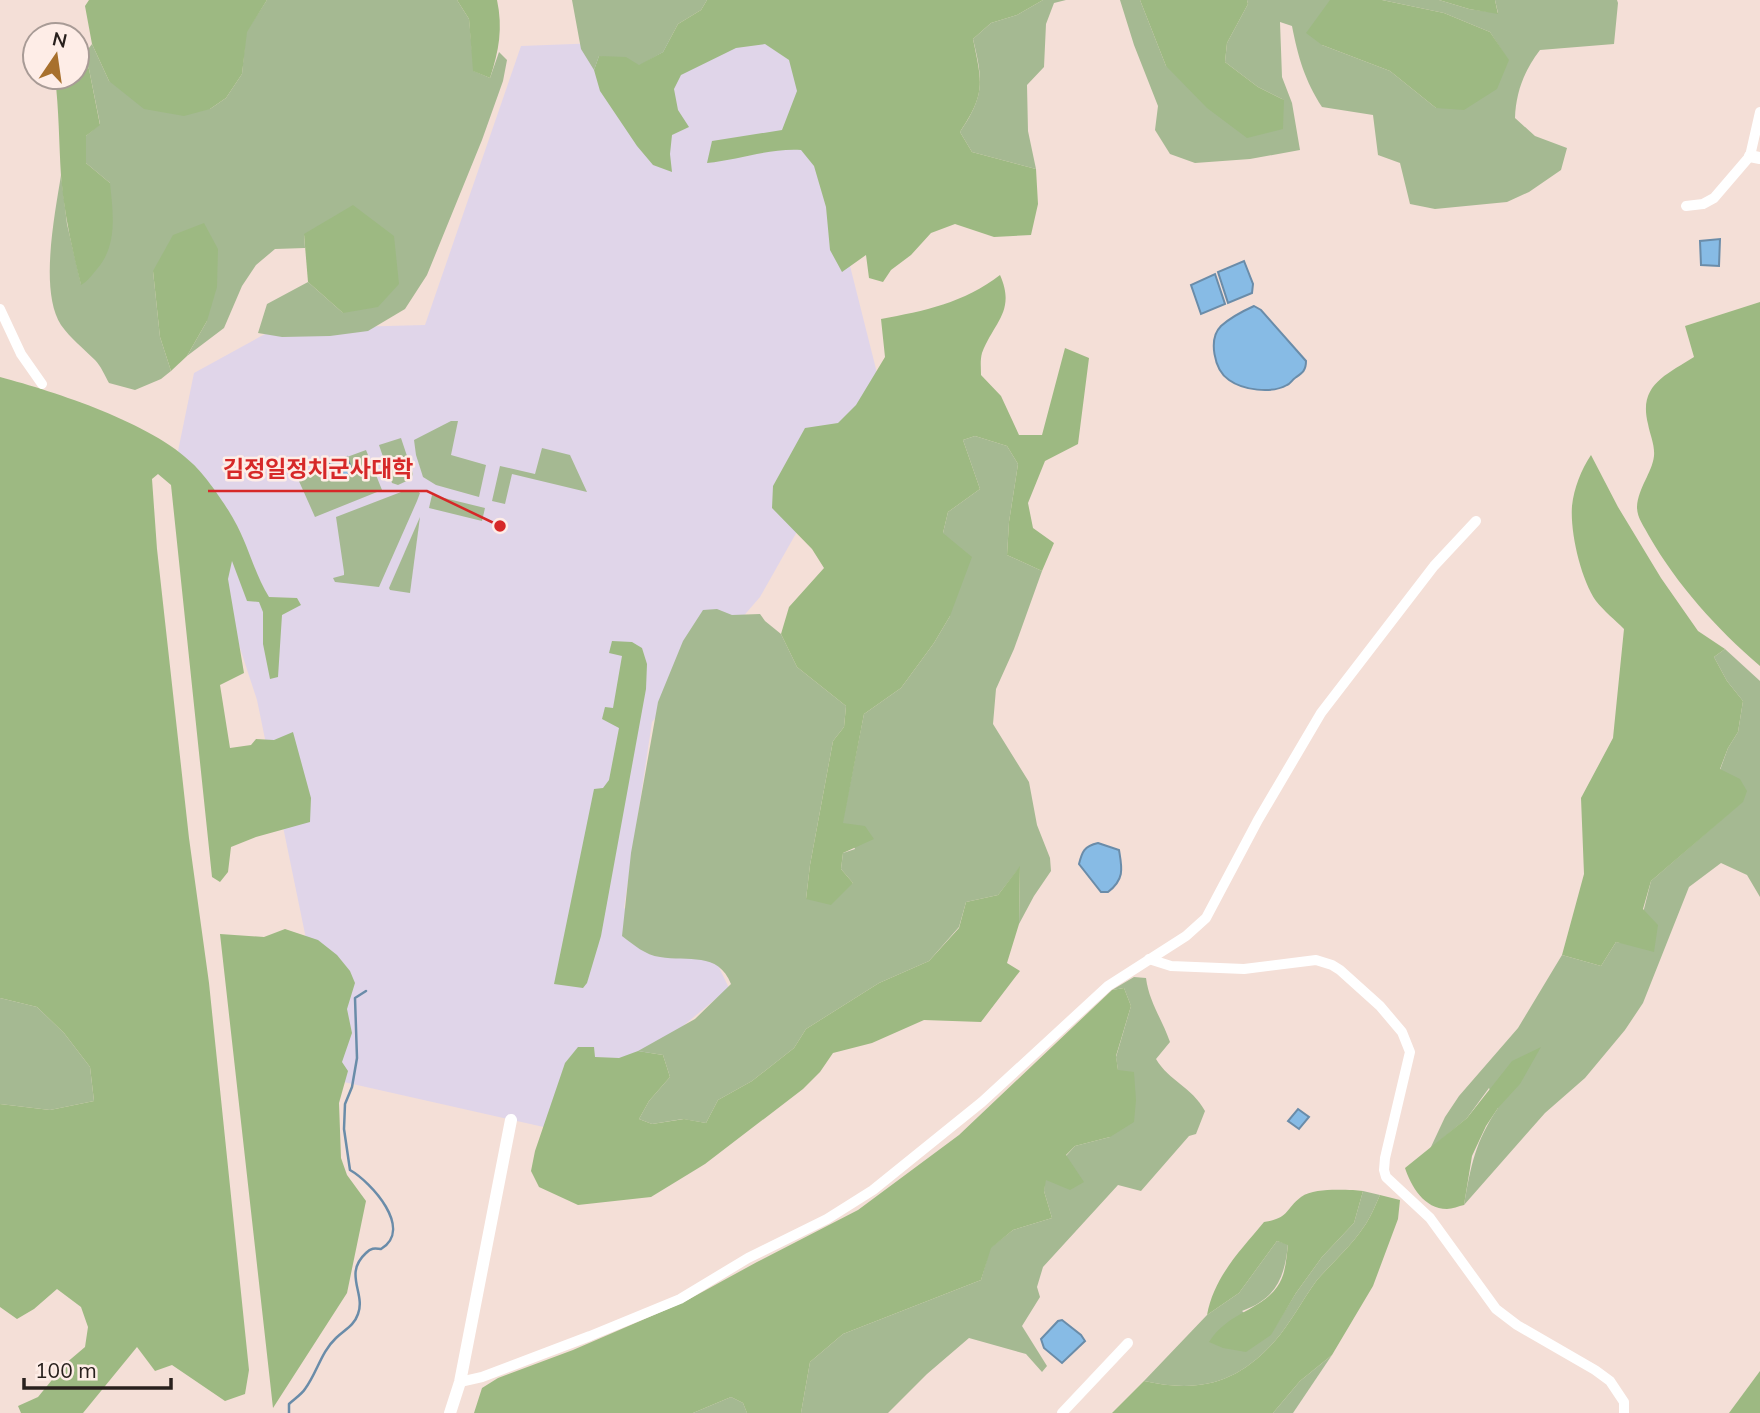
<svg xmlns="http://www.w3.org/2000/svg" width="1760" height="1413" font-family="Mulish,'Noto Sans KR',sans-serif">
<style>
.education{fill:#e0d5e9}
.green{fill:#a5b992}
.forest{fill:#9db982}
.water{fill:#87bbe5;stroke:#6a8ca9;stroke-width:2}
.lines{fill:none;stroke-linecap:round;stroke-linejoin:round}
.stream{stroke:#6a8ca9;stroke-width:2.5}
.minor{stroke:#fff;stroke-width:10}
.tertiary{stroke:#fff;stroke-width:12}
.leader{fill:none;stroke:#d62828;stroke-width:2.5}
.callout-dot{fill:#d62828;stroke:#feede7;stroke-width:2.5}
.callout-label{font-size:23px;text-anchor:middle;font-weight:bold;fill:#d62828;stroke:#feede7;stroke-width:5;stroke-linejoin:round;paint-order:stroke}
</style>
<rect width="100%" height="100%" fill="#f4dfd7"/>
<!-- education -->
<polygon class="education" points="787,36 843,238 880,385 760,597 652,722 624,908 715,959 729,988 557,1130 335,1080 257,700 177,456 194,373 274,329 425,325 521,46"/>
<!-- green -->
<g class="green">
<path d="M267,0h190l12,19 5,52 16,7 9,-26 8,8 -4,21 -21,59 -55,135 -22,34 -37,22 -38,5 -48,1 -24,-4 9,-29 41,-22 35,31 -39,-79 1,14 -30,1 -19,16 -14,21 -18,42 -37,28 20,-35 -54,-50 7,66 11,34 -10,8 -26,11 -26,-7c-4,-7 -8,-17 -14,-23 -12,-12 -24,-21 -34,-35 -22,-34 -6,-111 0,-150l6,49 14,60 29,-101 -24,-20v-27l14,-12 -11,-55 -7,-12 10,-13 17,37 101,28 16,-11 16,-24 4,-42z"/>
<polygon points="572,0 707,0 701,10 678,24 663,52 639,66 599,56 594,70 581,49"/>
<path d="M1043,0h23l-12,3 -8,21 -2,43 -17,18 1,46 8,38 -64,-17 -12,-20c25,-37 23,-51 13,-93l18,-16 26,-8z"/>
<path d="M1120,0h20l26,66 118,34 -26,-13 -33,-25 2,-19 21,-39 -1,-4h90l-7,1 -8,44 68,26 46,37 72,-48 -18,-28 -46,-19 -62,-13h57l30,9 29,4 -3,-13h122l1,3 -4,41 -74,6c-16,21 -24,42 -25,68l20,18 32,12 -6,22 -32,22 -22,10 -72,7 -25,-5 -10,-41 -22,-8 -5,-40 -51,-8c-17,-26 -24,-50 -30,-81l-12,-4 2,55 10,26 8,47 -50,9 -55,4 -25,-9 -15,-24 3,-24 -24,-61z"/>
<polygon points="451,421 458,421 451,455 486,465 479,497 436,485 423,477 416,455 414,440"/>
<path d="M975,436l32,10 11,18 -9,58 -2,33 35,16 -28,78 -18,40 -3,35 36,58 8,43 13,33 1,13 -17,25 -15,28 1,-57 -22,28 -32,7 -7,25 -30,34 -50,22 -73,46 -12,19 -42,33 -34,19 -12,23 -23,-4 -31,5 -13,-5 10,-18 21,-24 -7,-22 -25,-4 57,-32 36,-35c-13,-33 -43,-22 -71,-27 -15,-2 -26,-12 -38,-21l9,-83 27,-151 25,-61 20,-31 14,-1 15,6 28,-1 5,7 16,13 16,33 49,39 -2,21 -11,14 -23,124 -4,34 47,-16 -12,-14 2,-16 12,-4 -13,-25 22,-110 37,-26 33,-45 16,-27 -7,-83 5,-21 32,-23 -17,-49z"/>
<polygon points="401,438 413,474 411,479 398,485 392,483 379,445"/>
<polygon points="542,448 570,455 587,492 512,474 505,504 492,501 500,466 535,474"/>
<polygon points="366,450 382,490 315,517 298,479 324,466 328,476 334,480 348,475 352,469 347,457"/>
<polygon points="416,490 420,493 417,501 379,587 335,582 333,578 344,575 344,572 336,517 401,492"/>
<polygon points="432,495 485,508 482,521 429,508"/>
<polygon points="420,517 410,593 390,590 389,588"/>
<path d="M1725,649l35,32v216l-13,-22 -26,-12 -32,24 -46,116 -18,27 -40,48 -40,35 -81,92c7,-40 11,-63 34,-97l-9,-20 -22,30 -37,31 15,-32 14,-21 59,-68 44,-73 39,11 15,-24 19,3 16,-64 92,-80 -23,-31 8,-22 10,-16 5,-31 -16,-20 -13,-24z"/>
<path d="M1134,977l12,1c3,24 16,41 24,64l-14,17c13,22 36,28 49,52l-9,23 -7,2 -48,55 -23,-6 -75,82 -6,20 3,10 -18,29 25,40 -5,6 -16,-18 -57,-16 -42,36 -39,39h-87l9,-51 33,-28 138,-54 9,-32 23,-18 39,-12 -8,-27 1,-12 30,-33 35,-9 8,-67 -2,-13 15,-51 -7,-18 -12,2z"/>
<polygon points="0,998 37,1007 64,1033 90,1067 94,1101 50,1110 0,1104"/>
<path d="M1363,1191l17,4c-5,11 -10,24 -17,33 -13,19 -31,35 -46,52 -15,20 -26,43 -43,62 -38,42 -76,51 -130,39l63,-66 32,-22 38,-52 11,3c-3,33 -12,55 -46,67l28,24 26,-42 26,-36 32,-34z"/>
<polygon points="1332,1355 1293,1413 1273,1413 1300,1381"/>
<polygon points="731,1397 743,1403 747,1413 693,1413"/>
</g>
<!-- forest -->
<g class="forest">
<polygon points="89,0 267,0 247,32 242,74 226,98 210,109 184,116 144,109 109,81 92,44 85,6"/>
<path d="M457,0h40c6,28 2,51 -7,78l-17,-7 -4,-52z"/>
<path d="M707,0h336l-26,15 -26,8 -18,16c9,44 13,54 -13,93l12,20 64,17 2,35 -7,31 -37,2 -39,-13 -24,9 -20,22 -20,15 -8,12 -14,-4 -3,-23 -24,17 -12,-22 -4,-43 -12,-41 -13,-16c-32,-2 -62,10 -94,13l5,-22 70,-11 15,-39 -8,-31 -24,-16 -29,4 -55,27 -7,14 4,21 11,17 -17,8 -2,19 2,18 -19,-7 -16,-19 -37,-55 -6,-21 5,-14 27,1 13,8 24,-13 15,-28 23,-14z"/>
<polygon points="1140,0 1247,0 1248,4 1227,43 1225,62 1258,87 1284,100 1283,129 1247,138 1207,108 1166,66"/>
<polygon points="1330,0 1382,0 1444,13 1490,32 1509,60 1497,89 1464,110 1436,108 1390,71 1322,45 1306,33"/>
<polygon points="1439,0 1495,0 1498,14 1469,9"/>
<path d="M82,57l7,12 11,56 -14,11v27l24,20c3,30 8,62 -13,86 -5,6 -9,12 -16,16 -9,-36 -17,-72 -20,-109 -2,-33 -2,-66 -6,-99h22v-17z"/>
<polygon points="353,205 394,236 399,284 378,307 343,313 308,282 304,234"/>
<polygon points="204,223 218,249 217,287 207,321 187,356 171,371 160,337 153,271 173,235"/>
<path d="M1000,275c16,36 -6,47 -18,78 -2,7 -1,15 -1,22l20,21 18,39h23l23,-87 24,10 -11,86 -33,17 -17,42 5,25 21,15 -12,28 -35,-16 2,-33 9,-58 -11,-18 -32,-10 -12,4 17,49 -32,23 -5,21 29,24 -22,59 -16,27 -33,45 -37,26 -21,109 22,3 9,13 -31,14 -2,16 12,14 -22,22 -25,-6 4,-34 23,-124 11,-14 2,-21 -49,-39 -16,-33 8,-27 35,-39 -12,-19 -40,-41 1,-22 32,-58 33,-5 18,-18 29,-48 -4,-38c43,-8 83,-16 119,-44z"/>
<path d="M1760,302v364c-44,-38 -82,-80 -111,-130 -5,-10 -12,-18 -12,-29 1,-19 15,-34 17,-51 1,-11 -4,-21 -6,-32 -10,-39 18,-49 46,-67l-9,-31z"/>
<path d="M0,377c56,15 152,46 193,87 12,11 33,41 41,56 14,24 20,53 35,77l28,1 4,7 -19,10 -4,62 -8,2 -7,-35v-32l-4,-10 -12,-1 -15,-40 -4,18 16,94 -24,12 10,63 21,-3 5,-6 18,1 19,-8 18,66 -1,24 -54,15 -25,10 -3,25 -8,10 -8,-5 -41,-392 -13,-11 -6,5 5,70 32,289 20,145 40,387 -4,24 -20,7 -53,-36 -17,6 -18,-24 -54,66h-62l-3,-7 20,-9 27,-33 20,-17 3,-20 -7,-20 -24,-18 -23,20 -17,10 -17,-12v-203l50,6 44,-9 -4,-34 -26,-34 -27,-26 -37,-9z"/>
<path d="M1591,455l27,52 43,71 37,53 27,18 -11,8 13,24 16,20 -5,31 -10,16 -8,21 20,10 7,12 -4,11 -92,79 -8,28 15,16 -4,27 -38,-10 -15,24 -39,-11 22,-81 -3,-76 32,-60 11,-109c-9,-9 -20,-18 -28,-28 -15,-22 -26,-68 -24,-95 2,-18 9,-36 19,-51z"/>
<polygon points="612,641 632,642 642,648 647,664 646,689 601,936 587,983 583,988 554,984 594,789 603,788 609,780 619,728 602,719 605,707 613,708 622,656 609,653"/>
<polygon points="1020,866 1019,924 1007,963 1020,971 981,1022 924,1020 872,1043 833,1053 820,1072 803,1089 705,1164 651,1197 578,1205 539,1187 531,1171 535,1151 565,1063 578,1047 594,1047 595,1057 619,1058 638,1051 663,1055 670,1077 649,1101 639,1119 652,1124 684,1119 706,1123 718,1100 752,1081 794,1048 806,1029 879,983 929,961 959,928 966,902 998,895"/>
<polygon points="285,929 318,940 337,955 350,971 355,983 347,1009 352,1033 342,1062 348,1071 339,1103 341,1158 347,1175 366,1201 347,1293 273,1408 220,934 264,937"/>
<polygon points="1124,988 1131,1006 1116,1056 1118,1070 1134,1072 1136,1100 1134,1122 1110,1137 1075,1146 1066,1155 1084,1182 1070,1190 1046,1180 1044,1191 1052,1218 1013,1230 991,1248 981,1280 843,1334 810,1362 801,1413 747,1413 743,1403 731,1397 693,1413 474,1413 482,1388 498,1378 573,1350 684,1302 757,1262 858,1210 959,1135 1112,990"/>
<path d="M1541,1047l-21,37 -22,24 -12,18 -14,30 -8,49c-5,1 -12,4 -17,4 -23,0 -36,-23 -42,-41l62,-50 45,-57z"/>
<path d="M1353,1190l10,1 -9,32 -32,34 -26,36 -25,42 -25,17 -23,-4 -14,-6c19,-30 51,-31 68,-55 9,-12 9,-28 11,-42l-11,-4 -38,52 -32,22c7,-38 33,-64 57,-93 26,-4 20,-12 37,-25 13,-9 37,-7 52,-7z"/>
<path d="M1380,1195l20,5 -2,19 -25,67 -41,69 -32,26 -27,32h-161l32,-32c54,12 92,3 130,-39 17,-19 28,-42 43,-62 15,-17 33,-33 46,-52 7,-9 12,-22 17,-33z"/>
<polygon points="1760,1371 1760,1413 1729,1413"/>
</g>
<!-- water -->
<g class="water">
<polygon points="1720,239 1719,266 1701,265 1700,241"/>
<polygon points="1244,261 1253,284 1252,293 1228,303 1218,272"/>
<polygon points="1215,274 1225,304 1201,314 1191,285"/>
<path d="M1254,306l7,4 45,51c0,10 -4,12 -11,17 -3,2 -5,6 -8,7 -16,9 -44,5 -58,-5 -15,-10 -21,-41 -8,-54 9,-8 22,-15 33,-20z"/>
<polygon points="347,457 352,470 348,475 334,480 328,476 324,466"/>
<path d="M1098,843l21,7c3,18 6,29 -11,42h-7l-22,-28c3,-12 5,-18 19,-21z"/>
<polygon points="1298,1109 1309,1117 1299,1129 1288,1121"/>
<polygon points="1062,1320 1081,1335 1085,1341 1062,1363 1044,1348 1041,1339 1058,1321"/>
</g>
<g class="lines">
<!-- stream -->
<path class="stream" d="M289,1413v-9c5,-5 12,-9 16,-15 12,-16 16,-37 31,-51 8,-8 18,-12 22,-24 8,-21 -15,-40 8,-61 5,-5 8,-5 15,-4 33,-20 -10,-67 -31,-79l-6,-41 1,-25 7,-17 5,-29 -2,-60 11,-7"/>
<!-- minor -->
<g class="minor">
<polyline points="1686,206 1703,204 1714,198 1750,156 1760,112"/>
<polyline points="0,309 21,354 42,384"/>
<polyline points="1149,959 1171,966 1244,969 1316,960 1332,965 1340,970 1380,1006 1402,1032 1410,1052 1385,1158 1384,1170 1386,1177 1430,1218 1496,1309 1517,1325 1595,1370 1610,1381 1624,1402 1624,1413"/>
<polyline points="460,1382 482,1377 590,1336 680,1299 748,1258 827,1219 873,1190 982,1102 1108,986 1186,936 1206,918 1258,820 1321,713 1434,566 1476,521"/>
<polyline points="1062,1413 1128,1343"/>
</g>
<!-- tertiary -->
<g class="tertiary">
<polyline points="1750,156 1760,158"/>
<polyline points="450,1413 460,1382 511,1120"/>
</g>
</g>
<!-- callouts -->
<path class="leader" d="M500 526L427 491H208"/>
<circle class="callout-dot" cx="500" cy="526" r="7"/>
<g class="callout-label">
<text x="318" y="477">김정일정치군사대학</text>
</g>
<!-- north arrow -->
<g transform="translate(56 56) rotate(13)"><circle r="33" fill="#feede7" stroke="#a89b96" stroke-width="2"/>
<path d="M0-5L12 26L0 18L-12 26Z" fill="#a8702d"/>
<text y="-10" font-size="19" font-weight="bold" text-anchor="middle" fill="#28201d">N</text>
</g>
<!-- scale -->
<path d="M24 1378v10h147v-10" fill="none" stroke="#28201d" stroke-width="3.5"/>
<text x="35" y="1378" font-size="21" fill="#28201d" stroke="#feede7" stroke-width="5" paint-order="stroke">100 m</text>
</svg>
